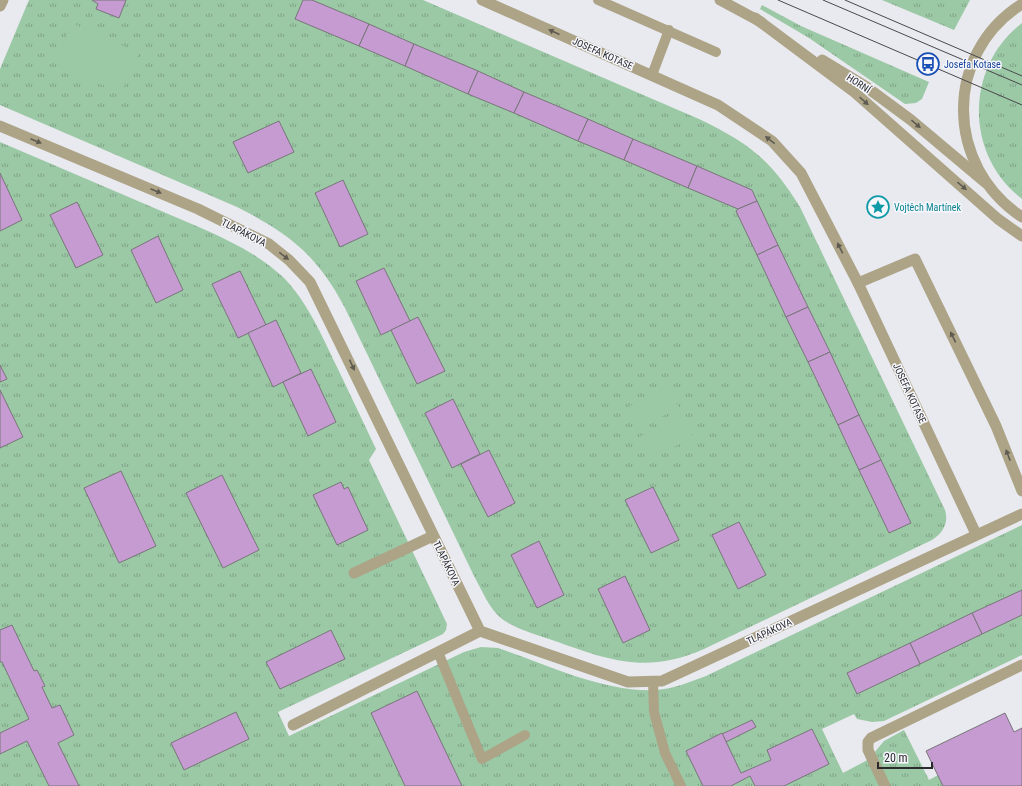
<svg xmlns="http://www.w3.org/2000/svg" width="1022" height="786" font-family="'Roboto Condensed',sans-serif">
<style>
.grass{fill:url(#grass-tufts)}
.pitch{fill:#9bc8a5}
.building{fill:#c59bd1;stroke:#79767a}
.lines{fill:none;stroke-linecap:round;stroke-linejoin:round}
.service{stroke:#ada488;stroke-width:10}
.minor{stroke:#ada488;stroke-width:11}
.tram{stroke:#49494c;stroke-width:1}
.oneway{fill:#5f5b51}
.labels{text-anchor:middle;stroke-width:3;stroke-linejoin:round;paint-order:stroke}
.street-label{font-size:10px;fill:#2b2b2d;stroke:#f6f7fd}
.transit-label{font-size:10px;fill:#164399;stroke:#f6f7fd;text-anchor:start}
.culture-label{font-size:10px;fill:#0d838f;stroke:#f6f7fd;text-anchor:start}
</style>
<defs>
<pattern id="grass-tufts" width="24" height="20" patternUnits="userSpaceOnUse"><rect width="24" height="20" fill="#9bc8a5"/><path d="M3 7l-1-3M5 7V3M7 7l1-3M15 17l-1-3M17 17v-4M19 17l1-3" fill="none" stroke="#7fa387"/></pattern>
</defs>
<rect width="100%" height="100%" fill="#e9eaef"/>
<!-- grass -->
<g class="grass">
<path d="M29,0h394l276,119c50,24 72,41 101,88l145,303c4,13 -2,23 -13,30l-228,109c-57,25 -93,12 -149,-8 -18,-6 -37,-11 -53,-22 -13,-10 -20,-29 -28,-43l-129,-268c-28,-53 -55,-74 -108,-101l-237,-102v-36z"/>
<polygon points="882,0 970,0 954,30"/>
<polygon points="762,5 801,26 929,82 922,99 916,103 905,104 809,38 760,9"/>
<path d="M1022,23v176c-58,-44 -57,-133 0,-176z"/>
<path d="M0,142l201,86c29,13 59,27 83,50 24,25 38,58 53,89 13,27 26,55 39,82l-7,11 78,164 -1,6 -3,4 -165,78 11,24 175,-84 17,-5 17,1c47,16 107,45 158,42 17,-1 34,-8 50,-14l316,-151v130l-138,66 -12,1 -15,-3 -3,-5 -32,15 21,44 32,-17 -1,-3 10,-12 20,-11 25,50 9,-5 5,11h-943z"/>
</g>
<!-- pitch -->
<g class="pitch">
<polygon points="72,23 139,53 121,93 54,63"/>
<polygon points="669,387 679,408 636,429 626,408"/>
<polygon points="683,416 693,438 649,458 639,437"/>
</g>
<!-- building -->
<g class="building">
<polygon points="92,0 126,0 119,18 96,9 98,4"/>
<polygon points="303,0 312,0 369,24 359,46 295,19"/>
<polygon points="369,24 414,44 405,66 359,46"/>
<polygon points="414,44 478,71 468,94 405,66"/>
<polygon points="478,71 524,92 514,113 468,94"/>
<polygon points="524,92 588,119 578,141 514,113"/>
<polygon points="588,119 633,139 624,160 578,141"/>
<polygon points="279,121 294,152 248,173 233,142"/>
<polygon points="633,139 697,166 688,188 624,160"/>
<polygon points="697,166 752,190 757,201 738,209 688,188"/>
<polygon points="0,173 22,220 0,231"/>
<polygon points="343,180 368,234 340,247 315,193"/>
<polygon points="757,201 778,245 757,255 736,211 738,209"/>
<polygon points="77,202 103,255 76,268 50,215"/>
<polygon points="158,236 183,290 156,303 131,250"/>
<polygon points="778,245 808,307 786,317 757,255"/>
<polygon points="384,268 410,321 381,335 356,281"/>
<polygon points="240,271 266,325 238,338 212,284"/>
<polygon points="808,307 830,352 808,362 786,317"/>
<polygon points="418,317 445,371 417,384 391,330"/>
<polygon points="276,320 301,373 273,387 248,333"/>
<polygon points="830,352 859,415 838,425 808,362"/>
<polygon points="0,365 7,379 0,382"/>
<polygon points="311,369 336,422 308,436 283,382"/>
<polygon points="0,390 23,437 0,448"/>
<polygon points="453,399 480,454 452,468 425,413"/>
<polygon points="859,415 881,460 859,470 838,425"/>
<polygon points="489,450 515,503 488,517 461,464"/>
<polygon points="881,460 911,523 889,533 859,470"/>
<polygon points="121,471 156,546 119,563 84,488"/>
<polygon points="222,475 259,550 223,568 186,493"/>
<polygon points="341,482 344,489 348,487 368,530 337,545 313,495"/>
<polygon points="653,487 679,540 651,553 625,500"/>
<polygon points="739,522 766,575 738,589 712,535"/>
<polygon points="539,541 564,595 537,608 511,555"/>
<polygon points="625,576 650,630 623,643 598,589"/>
<polygon points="1022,590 1022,615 982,634 972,613"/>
<polygon points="972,613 982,634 920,664 910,643"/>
<polygon points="12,625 34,671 37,670 45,686 42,687 52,708 60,705 74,735 58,743 79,786 49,786 27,741 0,754 0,733 29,719 2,662 0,662 0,630"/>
<polygon points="331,630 345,659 280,689 266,662"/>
<polygon points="910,643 920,664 857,694 847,673"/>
<polygon points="417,691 462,786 405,786 371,713"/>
<polygon points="236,712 249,739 184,770 171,743"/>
<polygon points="1005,713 1014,732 1022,728 1022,786 943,786 926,751"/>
<polygon points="752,720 756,727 726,742 722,734"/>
<polygon points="812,729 829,764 784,786 755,786 750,776 731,786 703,786 686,751 722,733 741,773 771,760 767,750"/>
</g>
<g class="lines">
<!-- service -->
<g class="service">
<polyline points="598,0 716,52"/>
<polyline points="652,75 669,30"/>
<polyline points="438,652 482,759 525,735"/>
<polyline points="653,681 654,712 665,753 681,786"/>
</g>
<!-- minor -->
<g class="minor">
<polyline points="482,0 718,105 772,141 801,173 858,283 976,534"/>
<polyline points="720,0 761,22"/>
<path d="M1022,4c-79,50 -77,162 0,213"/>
<polyline points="0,6 3,0"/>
<polyline points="755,18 853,91 998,219 1022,236"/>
<polyline points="822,60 865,86 911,120 986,183"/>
<polyline points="0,126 198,209 269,244 289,260 310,282 480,631 628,682 662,681 1022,514"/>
<polyline points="858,283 915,259 996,426 1022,491"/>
<polyline points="354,573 433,536"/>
<polyline points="293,725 480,631"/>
<polyline points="885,786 868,750 868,742 871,738 1022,665"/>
</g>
<!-- tram -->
<g class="tram">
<polyline points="778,0 1022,105"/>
<polyline points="823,0 1022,85"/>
<polyline points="845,0 1022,76"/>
</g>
</g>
<!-- one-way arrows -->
<defs><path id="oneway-solid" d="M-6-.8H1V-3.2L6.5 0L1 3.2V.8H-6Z"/></defs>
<g class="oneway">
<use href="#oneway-solid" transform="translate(554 32) rotate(-156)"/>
<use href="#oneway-solid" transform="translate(864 101) rotate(42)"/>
<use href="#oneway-solid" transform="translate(916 124) rotate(40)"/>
<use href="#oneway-solid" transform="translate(770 140) rotate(-142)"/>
<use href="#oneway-solid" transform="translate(36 141) rotate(23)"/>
<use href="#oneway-solid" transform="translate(962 186) rotate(40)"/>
<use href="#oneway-solid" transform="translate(156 191) rotate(23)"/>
<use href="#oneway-solid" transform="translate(840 248) rotate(-117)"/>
<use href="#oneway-solid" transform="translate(284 256) rotate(38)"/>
<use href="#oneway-solid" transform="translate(953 337) rotate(-116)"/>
<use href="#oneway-solid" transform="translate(352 365) rotate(65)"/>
<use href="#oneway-solid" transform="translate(1008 455) rotate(-111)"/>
</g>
<!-- icons -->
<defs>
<g id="bus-ring" transform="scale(1.15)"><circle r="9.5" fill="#f6f7fd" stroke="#1a4fb4" stroke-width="1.5"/><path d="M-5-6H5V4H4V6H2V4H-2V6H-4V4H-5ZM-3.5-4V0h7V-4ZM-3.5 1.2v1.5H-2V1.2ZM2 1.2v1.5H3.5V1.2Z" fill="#1a4fb4"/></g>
<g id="sight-ring" transform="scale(1.15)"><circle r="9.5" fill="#f6f7fd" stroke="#0f9aa8" stroke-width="1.5"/><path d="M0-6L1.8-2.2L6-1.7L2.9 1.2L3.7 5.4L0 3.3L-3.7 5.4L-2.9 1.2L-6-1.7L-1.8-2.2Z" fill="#0f9aa8"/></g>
</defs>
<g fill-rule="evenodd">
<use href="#bus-ring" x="928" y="64"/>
<use href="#sight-ring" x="878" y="207"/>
</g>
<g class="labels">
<!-- street labels -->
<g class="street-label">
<text transform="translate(603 53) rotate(24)" y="4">JOSEFA KOTASE</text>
<text transform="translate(859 83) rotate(33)" y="4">HORNÍ</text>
<text transform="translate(244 232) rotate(27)" y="4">TLAPÁKOVA</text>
<text transform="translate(910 393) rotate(65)" y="4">JOSEFA KOTASE</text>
<text transform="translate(447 563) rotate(64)" y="4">TLAPÁKOVA</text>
<text transform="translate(769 631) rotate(-25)" y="4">TLAPÁKOVA</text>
</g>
<!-- transit labels -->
<g class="transit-label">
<text x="944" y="68">Josefa Kotase</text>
</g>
<!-- culture labels -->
<g class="culture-label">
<text x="894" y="211">Vojtěch Martínek</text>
</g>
</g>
<!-- scale -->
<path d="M878 762v6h54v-6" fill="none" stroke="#2b2b2d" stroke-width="2"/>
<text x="884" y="762" font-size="12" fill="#2b2b2d" stroke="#f6f7fd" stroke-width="3" paint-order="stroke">20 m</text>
</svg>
